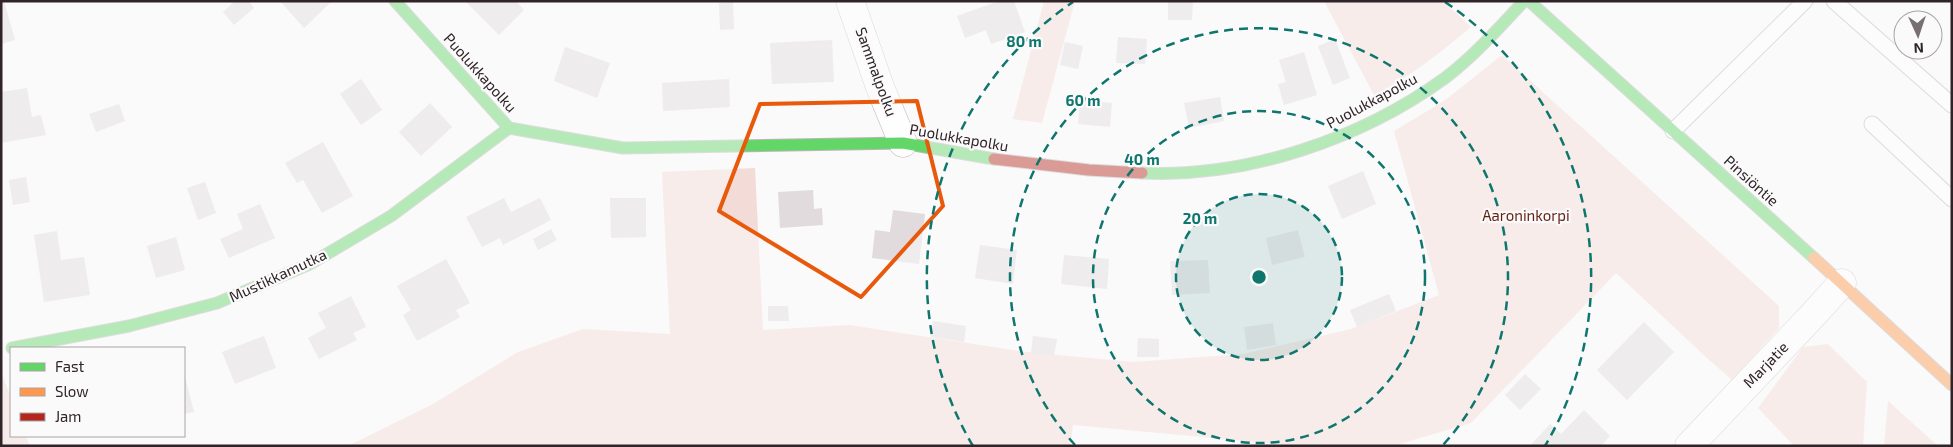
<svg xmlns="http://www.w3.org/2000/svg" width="1953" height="447" font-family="'Exo 2',sans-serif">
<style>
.green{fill:#f3dcd7}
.building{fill:#e1dbde}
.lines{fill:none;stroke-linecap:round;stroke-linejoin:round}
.lane-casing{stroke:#bcb6b8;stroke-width:17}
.street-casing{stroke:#bcb6b8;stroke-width:29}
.fast-casing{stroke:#bcb6b8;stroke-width:13}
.slow-casing{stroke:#bcb6b8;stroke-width:13}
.jam-casing{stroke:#bcb6b8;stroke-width:13}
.lane{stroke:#fefefe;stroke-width:15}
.street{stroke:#fefefe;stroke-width:28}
.fast{stroke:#63d668;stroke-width:11}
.slow{stroke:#ff974d;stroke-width:11}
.jam{stroke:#b3261e;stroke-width:11}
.marked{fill:none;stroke:#e8590c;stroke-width:4;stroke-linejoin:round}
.ring{fill:none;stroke:#0f766e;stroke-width:2.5;stroke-dasharray:9 6}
.labels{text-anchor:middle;stroke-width:4.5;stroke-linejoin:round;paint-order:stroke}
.street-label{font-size:15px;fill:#312428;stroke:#fafafa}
.park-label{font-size:15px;fill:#641f13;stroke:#fafafa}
.centre{fill:#0f766e;stroke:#fafafa;stroke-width:2.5}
.ring-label{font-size:15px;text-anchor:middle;font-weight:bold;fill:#0f766e;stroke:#fafafa;stroke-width:4.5;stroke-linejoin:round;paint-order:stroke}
</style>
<rect width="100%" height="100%" fill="#fafafa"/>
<!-- green -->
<g class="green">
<polygon points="1044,1 1075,1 1042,123 1013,119"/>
<path d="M1324,1h119l28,26c-30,25 -61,50 -97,68z"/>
<polygon points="1502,55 1779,306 1779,328 1732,380 1707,358 1616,273 1471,423 1393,446 1300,446 1073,425 1070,446 348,446 433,404 518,352 583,329 670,334 662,172 755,168 763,330 849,325 1026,352 1133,362 1243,354 1351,329 1439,295 1394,131 1444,101"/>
<polygon points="1828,344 1867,382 1863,446 1794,446 1758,408 1803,347"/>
<polygon points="1,372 11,397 11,436 26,436 30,446 1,446"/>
<polygon points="1888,401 1938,446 1884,446"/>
</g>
<!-- building -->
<g class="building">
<polygon points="1,1 4,1 15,40 1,44"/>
<polygon points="235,1 249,1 254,8 234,25 223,12"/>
<polygon points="280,1 332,1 304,28"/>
<polygon points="465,1 516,1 524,10 499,35"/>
<polygon points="999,1 1014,1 1025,32 991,44 986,30 965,38 957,16"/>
<polygon points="1168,1 1193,1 1192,20 1168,20"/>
<polygon points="733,2 734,29 720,30 719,3"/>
<polygon points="1118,37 1147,39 1145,64 1116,63"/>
<polygon points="1335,39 1350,78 1333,85 1318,46"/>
<polygon points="832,40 834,82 772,84 770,43"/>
<polygon points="1065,42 1083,46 1078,69 1060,65"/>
<polygon points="565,47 610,63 597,98 554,81"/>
<polygon points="1304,52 1317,95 1284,105 1278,84 1286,82 1279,60"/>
<polygon points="361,79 382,110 361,125 340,94"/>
<polygon points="729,79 730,107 663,111 662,83"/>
<polygon points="27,88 32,117 41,115 46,135 1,143 1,92"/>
<polygon points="1220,97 1224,121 1189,128 1184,103"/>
<polygon points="1080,100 1112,103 1110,127 1078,124"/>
<polygon points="430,103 452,127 421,156 399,132"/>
<polygon points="119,104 125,121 96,132 89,114"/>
<polygon points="323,142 353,196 322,213 303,180 297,183 285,163"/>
<polygon points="1363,171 1376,204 1342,219 1328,186"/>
<polygon points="26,177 30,202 13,205 9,180"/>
<polygon points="205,182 216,213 198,220 187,188"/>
<polygon points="813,190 814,209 822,208 823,225 780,228 778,192"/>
<polygon points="504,198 511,212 540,198 551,220 503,245 500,238 482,247 466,217"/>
<polygon points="610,198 646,198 646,237 611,238"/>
<polygon points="260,204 275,238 229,258 220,239 243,229 237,214"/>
<polygon points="893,210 925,214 919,264 872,258 875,230 890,232"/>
<polygon points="551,229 557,240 538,250 533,239"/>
<polygon points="1298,230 1305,257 1272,265 1266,238"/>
<polygon points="57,231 61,260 84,257 90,295 44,302 34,235"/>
<polygon points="176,237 185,270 156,278 147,246"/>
<polygon points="980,245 1017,250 1013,284 975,278"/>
<polygon points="1064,255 1109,259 1107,289 1061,284"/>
<polygon points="446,259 470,303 456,310 460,317 417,341 403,315 411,310 397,286"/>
<polygon points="1208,260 1210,293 1172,295 1170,261"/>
<polygon points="1389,294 1396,311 1357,327 1350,310"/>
<polygon points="351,296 366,327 353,333 357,340 319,359 308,338 326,328 318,313"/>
<polygon points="768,306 788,306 789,321 768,321"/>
<polygon points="933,321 966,326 964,342 931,337"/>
<polygon points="1644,322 1674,352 1627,400 1597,370"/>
<polygon points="1273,323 1276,345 1247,350 1244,327"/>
<polygon points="264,336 276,368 235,384 222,352"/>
<polygon points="1033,336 1057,339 1054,356 1031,353"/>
<polygon points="1138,338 1159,339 1159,357 1137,357"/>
<polygon points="184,373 194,412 184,414"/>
<polygon points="1525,374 1541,389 1520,410 1505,395"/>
<polygon points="1584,410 1610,436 1601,446 1530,446 1550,424 1561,434"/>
</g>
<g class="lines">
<!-- lane casing -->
<g class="lane-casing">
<g id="lane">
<polyline points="1834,1 1952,105"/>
<polyline points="1872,124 1952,199"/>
<polyline points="1673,131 1805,1"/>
</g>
</g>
<!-- street casing -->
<g class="street-casing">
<g id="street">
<polyline points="850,1 880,87 903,143"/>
<polyline points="1689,446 1813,315 1842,283"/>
</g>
</g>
<!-- fast casing -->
<g class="fast-casing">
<g id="fast">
<polyline points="395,1 509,128 623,148 903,143 994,159"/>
<polyline points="1529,1 1814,258"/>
<path d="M1142,173c105,5 219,-34 303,-95 28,-21 55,-51 79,-77"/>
<polyline points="12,348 129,326 217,303 310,264 391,216 509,128"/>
</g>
</g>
<!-- slow casing -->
<g class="slow-casing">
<polyline id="slow" points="1814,258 1952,385"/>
</g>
<!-- jam casing -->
<g class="jam-casing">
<polyline id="jam" points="994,159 1089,170 1142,173"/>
</g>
<!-- lane -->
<use href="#lane" class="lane"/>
<!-- street -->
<use href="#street" class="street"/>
<!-- fast -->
<use href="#fast" class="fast"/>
<!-- slow -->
<use href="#slow" class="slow"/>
<!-- jam -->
<use href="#jam" class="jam"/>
</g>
<!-- marked area -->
<path d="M0 0H1953V447H0ZM917,101l26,105 -82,91 -142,-86 41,-107z" fill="#fafafa" fill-opacity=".55" fill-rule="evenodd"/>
<path class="marked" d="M917,101l26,105 -82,91 -142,-86 41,-107z"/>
<!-- distance rings -->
<circle cx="1259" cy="277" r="83" fill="#0f766e" fill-opacity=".12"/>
<g class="ring">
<circle cx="1259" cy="277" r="83"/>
<circle cx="1259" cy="277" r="166"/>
<path d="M1075 445A249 249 0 1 1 1443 445"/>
<path d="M973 446A332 332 0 0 1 1073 2M1445 2A332 332 0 0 1 1545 446"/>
</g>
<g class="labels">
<!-- street labels -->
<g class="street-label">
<text transform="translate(876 72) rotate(70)" y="5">Sammalpolku</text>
<text transform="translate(480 73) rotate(48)" y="5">Puolukkapolku</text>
<text transform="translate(1372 101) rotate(-28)" y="5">Puolukkapolku</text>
<text transform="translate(959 138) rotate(10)" y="5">Puolukkapolku</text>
<text transform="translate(1751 181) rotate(42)" y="5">Pinsiöntie</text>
<text transform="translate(278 276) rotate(-25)" y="5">Mustikkamutka</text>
<text transform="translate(1766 365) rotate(-46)" y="5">Marjatie</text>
</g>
<!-- park labels -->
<g class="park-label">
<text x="1526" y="221">Aaroninkorpi</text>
</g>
</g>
<circle cx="1259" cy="277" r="8" class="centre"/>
<g class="ring-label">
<text x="1024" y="47">80 m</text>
<text x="1083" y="106">60 m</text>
<text x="1142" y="165">40 m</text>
<text x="1200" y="224">20 m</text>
</g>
<!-- border -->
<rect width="1953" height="447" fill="none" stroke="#312428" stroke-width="5"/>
<!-- legend -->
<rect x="10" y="347" width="175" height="90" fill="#fafafa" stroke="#aaa4a6"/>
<rect x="20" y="363" width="25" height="8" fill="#63d668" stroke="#aaa4a6"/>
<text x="55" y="372" font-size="15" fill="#312428">Fast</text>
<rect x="20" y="388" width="25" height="8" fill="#ff974d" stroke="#aaa4a6"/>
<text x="55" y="397" font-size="15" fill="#312428">Slow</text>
<rect x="20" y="413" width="25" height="8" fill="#b3261e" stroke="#aaa4a6"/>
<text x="55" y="422" font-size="15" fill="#312428">Jam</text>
<!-- north arrow -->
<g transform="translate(1918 35) rotate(177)"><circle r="24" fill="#fafafa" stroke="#aaa4a6"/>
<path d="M0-4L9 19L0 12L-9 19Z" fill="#776f72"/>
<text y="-8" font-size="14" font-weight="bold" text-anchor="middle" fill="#312428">N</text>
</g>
</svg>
